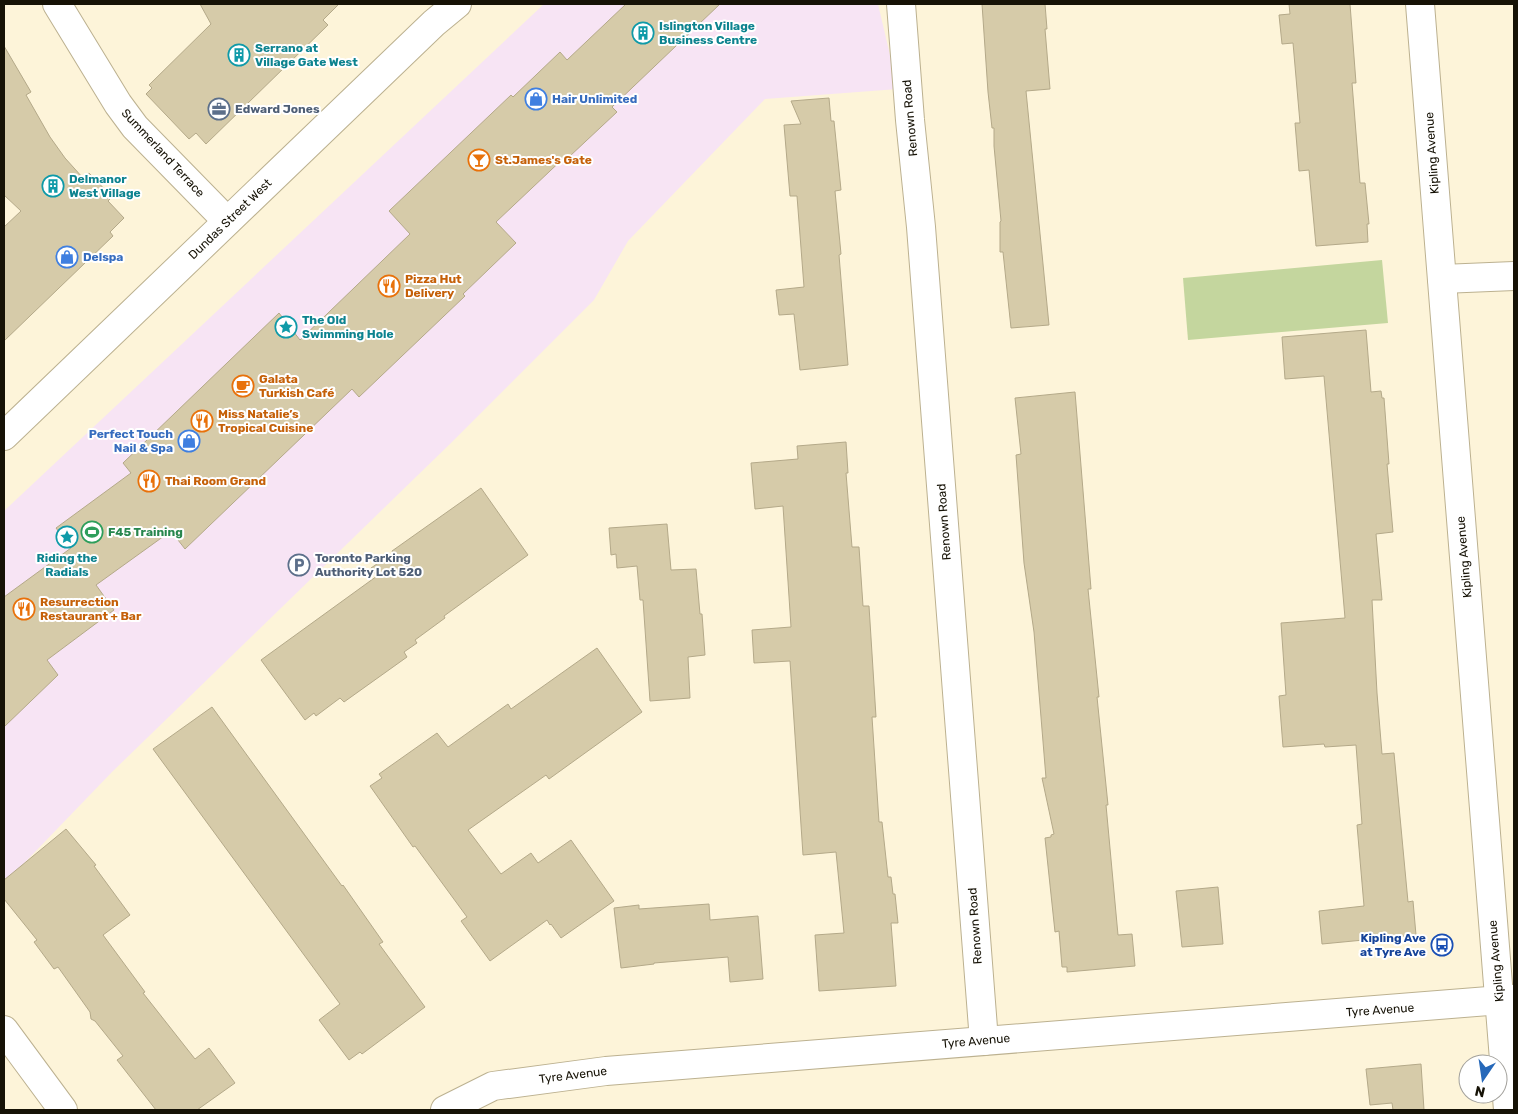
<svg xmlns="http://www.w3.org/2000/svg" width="1518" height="1114" font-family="Rubik,sans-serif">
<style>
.commercial{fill:#f7e4f4}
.green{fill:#c4d69e}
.building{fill:#d6cba9;stroke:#b4a989}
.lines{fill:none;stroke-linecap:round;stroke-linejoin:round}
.minor-casing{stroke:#bcb190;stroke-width:30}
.major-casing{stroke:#bcb190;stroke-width:30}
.minor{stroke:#fff;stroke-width:28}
.major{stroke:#fff;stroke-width:28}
.labels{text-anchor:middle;stroke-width:4;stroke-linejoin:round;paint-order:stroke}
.culture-label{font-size:12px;font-weight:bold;fill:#0d838f;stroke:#fff;text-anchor:start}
.shop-label{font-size:12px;font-weight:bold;fill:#366cbe;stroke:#fff;text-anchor:start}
.service-label{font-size:12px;font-weight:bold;fill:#4e5e75;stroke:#fff;text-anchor:start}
.street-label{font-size:12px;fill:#161206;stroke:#fff}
.food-label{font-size:12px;font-weight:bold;fill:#c56008;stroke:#fff;text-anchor:start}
.leisure-label{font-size:12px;font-weight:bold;fill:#27864d;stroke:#fff;text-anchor:start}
.transit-label{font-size:12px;font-weight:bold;fill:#164399;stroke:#fff;text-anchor:end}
</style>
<rect width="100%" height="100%" fill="#fdf4d9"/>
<!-- commercial -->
<polygon class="commercial" points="544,4 878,4 898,89 765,99 628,241 594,300 451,443 112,772 4,884 4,511"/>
<!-- green -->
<polygon class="green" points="1382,260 1388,323 1188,340 1183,278"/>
<!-- building -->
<g class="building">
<polygon points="200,4 339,4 323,20 328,25 206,144 196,133 189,139 146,94 152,88 149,85 211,24"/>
<polygon points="626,4 720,4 612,107 617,112 570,156 568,154 496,222 516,243 463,294 465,296 359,397 352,389 185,549 171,531 96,585 114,610 47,660 58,675 4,727 4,597 71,548 56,528 131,473 123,463 279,313 300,340 410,234 389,211 511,95 513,97 560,52 567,60"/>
<polygon points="982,4 1045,4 1047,29 1045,29 1050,89 1026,91 1049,325 1011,328 1003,252 1000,252 1000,222 1001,221 994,146 994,128 992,128 988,92"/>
<polygon points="1289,4 1350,4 1356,83 1352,83 1360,183 1365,183 1369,224 1367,224 1368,242 1316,246 1309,170 1299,171 1295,123 1300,123 1293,43 1282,44 1279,15 1290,14"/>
<polygon points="4,46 31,92 26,95 50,137 65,158 83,178 89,173 112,197 108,201 124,218 110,232 113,236 4,341 4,227 21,211 4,195"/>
<polygon points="829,98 831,121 834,121 841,190 835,191 841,254 839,255 848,365 800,370 794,314 779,315 776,290 804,287 797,196 790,196 784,125 801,124 791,101"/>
<polygon points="1366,330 1371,392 1381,391 1382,398 1384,398 1389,464 1387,464 1393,532 1376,534 1382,600 1372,600 1377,693 1382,754 1394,753 1408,902 1413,901 1416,935 1322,944 1319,911 1364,906 1357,825 1362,824 1356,745 1325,747 1324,744 1283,747 1279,696 1286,695 1281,623 1345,618 1324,376 1285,379 1282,337"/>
<polygon points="1075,392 1091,589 1088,589 1099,697 1097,697 1108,805 1106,805 1118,935 1132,934 1135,966 1067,972 1067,967 1062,967 1059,931 1055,932 1045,838 1051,837 1051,835 1054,834 1042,778 1046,778 1034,632 1024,563 1016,455 1021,454 1015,398"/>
<polygon points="846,442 848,473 846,473 852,547 859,547 863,606 869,606 876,717 872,717 879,822 882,822 888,877 891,877 893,894 895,894 898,923 891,923 896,986 819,991 815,935 844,933 836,852 803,855 790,661 754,663 752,630 791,627 783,506 755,509 751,463 798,459 797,446"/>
<polygon points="481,488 528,555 444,616 445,618 415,640 417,643 404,652 407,657 344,702 340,698 316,716 314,713 305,720 261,660 377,576 371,568 393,553 392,551"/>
<polygon points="667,524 671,570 696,569 700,614 702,614 705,655 688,657 690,698 650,701 643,600 640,600 637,566 617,568 616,554 611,555 609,528"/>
<polygon points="597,648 642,712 549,779 546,775 468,830 501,874 531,853 538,863 571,840 614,901 561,938 551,924 550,925 547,920 490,961 461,921 467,917 415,846 413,847 370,786 382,778 379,774 437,733 448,747 508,704 511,709"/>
<polygon points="212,707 342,886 343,885 383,942 379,944 425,1007 362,1054 360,1052 349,1060 319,1020 340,1004 153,749"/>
<polygon points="66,829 96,865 94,866 130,915 103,935 145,992 143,993 195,1059 209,1048 235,1083 197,1110 156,1110 117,1060 123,1056 95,1021 91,1019 90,1012 58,967 54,969 34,942 37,940 4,899 4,880"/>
<polygon points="1218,887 1223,944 1182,947 1176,891"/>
<polygon points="709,904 710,920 758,916 763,979 730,982 728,957 654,963 654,964 621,968 614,908 639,905 639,909"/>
<polygon points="1421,1064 1424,1110 1393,1110 1392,1103 1370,1105 1366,1069"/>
</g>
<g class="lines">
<!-- minor casing -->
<g class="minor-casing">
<g id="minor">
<polyline points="57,4 118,104 135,127 227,221"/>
<polyline points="901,4 910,120 921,227 984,1041"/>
<polyline points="1442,279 1514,276"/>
<polyline points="4,1030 63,1110"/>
<polyline points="445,1110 493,1086 606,1071 1514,999"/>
</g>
</g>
<!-- major casing -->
<g class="major-casing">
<g id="major">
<polyline points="1420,4 1508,1110"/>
<polyline points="4,436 434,23 457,4"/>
</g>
</g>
<!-- minor -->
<use href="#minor" class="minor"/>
<!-- major -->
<use href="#major" class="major"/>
</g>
<!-- icons -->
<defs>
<g id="building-ring" transform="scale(1.125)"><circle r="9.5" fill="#fff" stroke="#0f9aa8" stroke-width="1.5"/><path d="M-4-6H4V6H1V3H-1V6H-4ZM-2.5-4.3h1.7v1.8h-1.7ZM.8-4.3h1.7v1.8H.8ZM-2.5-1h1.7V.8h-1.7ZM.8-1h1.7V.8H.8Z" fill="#0f9aa8"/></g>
<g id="shop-ring" transform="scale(1.125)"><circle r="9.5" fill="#fff" stroke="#3f7fe0" stroke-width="1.5"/><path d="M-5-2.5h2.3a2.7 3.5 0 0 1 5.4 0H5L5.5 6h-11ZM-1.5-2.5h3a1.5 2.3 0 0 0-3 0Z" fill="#3f7fe0"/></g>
<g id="office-ring" transform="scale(1.125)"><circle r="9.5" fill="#fff" stroke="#5c6f8a" stroke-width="1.5"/><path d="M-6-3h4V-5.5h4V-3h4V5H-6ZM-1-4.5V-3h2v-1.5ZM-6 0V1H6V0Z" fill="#5c6f8a"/></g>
<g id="bar-ring" transform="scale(1.125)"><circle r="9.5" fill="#fff" stroke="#e8710a" stroke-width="1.5"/><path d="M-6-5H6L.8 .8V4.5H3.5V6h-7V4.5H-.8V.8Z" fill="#e8710a"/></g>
<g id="restaurant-ring" transform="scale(1.125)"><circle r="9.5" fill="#fff" stroke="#e8710a" stroke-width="1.5"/><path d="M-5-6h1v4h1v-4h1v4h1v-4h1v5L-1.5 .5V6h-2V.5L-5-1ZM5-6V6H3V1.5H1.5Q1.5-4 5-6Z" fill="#e8710a"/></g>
<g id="sight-ring" transform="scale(1.125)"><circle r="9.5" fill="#fff" stroke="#0f9aa8" stroke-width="1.5"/><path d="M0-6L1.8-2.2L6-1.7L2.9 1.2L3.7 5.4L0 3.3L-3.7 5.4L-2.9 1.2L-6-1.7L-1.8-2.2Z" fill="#0f9aa8"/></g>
<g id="cafe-ring" transform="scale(1.125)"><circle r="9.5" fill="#fff" stroke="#e8710a" stroke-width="1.5"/><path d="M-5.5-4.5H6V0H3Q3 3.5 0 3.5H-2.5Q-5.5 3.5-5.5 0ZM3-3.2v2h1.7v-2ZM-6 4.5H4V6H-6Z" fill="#e8710a"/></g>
<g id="stadium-ring" transform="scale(1.125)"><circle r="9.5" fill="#fff" stroke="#2e9e5b" stroke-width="1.5"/><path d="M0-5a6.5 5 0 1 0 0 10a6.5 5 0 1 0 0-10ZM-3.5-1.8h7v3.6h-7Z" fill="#2e9e5b"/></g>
<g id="parking-ring" transform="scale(1.125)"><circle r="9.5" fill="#fff" stroke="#5c6f8a" stroke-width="1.5"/><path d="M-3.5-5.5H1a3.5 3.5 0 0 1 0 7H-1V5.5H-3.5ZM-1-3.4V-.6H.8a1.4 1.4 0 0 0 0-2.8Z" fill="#5c6f8a"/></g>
<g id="bus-ring" transform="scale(1.125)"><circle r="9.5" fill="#fff" stroke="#1a4fb4" stroke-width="1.5"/><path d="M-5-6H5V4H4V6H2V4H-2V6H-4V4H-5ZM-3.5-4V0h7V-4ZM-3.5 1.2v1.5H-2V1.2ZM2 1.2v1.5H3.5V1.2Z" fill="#1a4fb4"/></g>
</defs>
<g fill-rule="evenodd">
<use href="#building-ring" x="643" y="33"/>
<use href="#building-ring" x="239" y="55"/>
<use href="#shop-ring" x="536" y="99"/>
<use href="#office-ring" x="219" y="109"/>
<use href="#bar-ring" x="479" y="160"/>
<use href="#building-ring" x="53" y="186"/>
<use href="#shop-ring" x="67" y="257"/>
<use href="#restaurant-ring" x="389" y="286"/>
<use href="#sight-ring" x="286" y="327"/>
<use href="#cafe-ring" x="243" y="386"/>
<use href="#restaurant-ring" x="202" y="421"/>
<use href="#shop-ring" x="189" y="441"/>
<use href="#restaurant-ring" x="149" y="481"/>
<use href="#stadium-ring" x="92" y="532"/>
<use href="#sight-ring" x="67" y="537"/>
<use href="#parking-ring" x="299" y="565"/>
<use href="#restaurant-ring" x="24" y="609"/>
<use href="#bus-ring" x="1442" y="945"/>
</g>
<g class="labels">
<!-- culture labels -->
<g class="culture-label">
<text x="659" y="30">Islington Village<tspan x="659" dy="14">Business Centre</tspan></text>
<text x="255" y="52">Serrano at<tspan x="255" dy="14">Village Gate West</tspan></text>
<text x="69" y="183">Delmanor<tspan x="69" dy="14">West Village</tspan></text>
<text x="302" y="324">The Old<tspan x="302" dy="14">Swimming Hole</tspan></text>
<text x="67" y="562" text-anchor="middle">Riding the<tspan x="67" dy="14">Radials</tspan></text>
</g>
<!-- shop labels -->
<g class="shop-label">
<text x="552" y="103">Hair Unlimited</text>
<text x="83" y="261">Delspa</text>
<text x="173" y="438" text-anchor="end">Perfect Touch<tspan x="173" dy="14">Nail &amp; Spa</tspan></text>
</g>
<!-- service labels -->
<g class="service-label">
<text x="235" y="113">Edward Jones</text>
<text x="315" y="562">Toronto Parking<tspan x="315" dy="14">Authority Lot 520</tspan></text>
</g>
<!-- street labels -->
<g class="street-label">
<text transform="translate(910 118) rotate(-95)" y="4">Renown Road</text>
<text transform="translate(163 153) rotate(47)" y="4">Summerland Terrace</text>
<text transform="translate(1432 153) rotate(-94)" y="4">Kipling Avenue</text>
<text transform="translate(230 219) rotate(-44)" y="4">Dundas Street West</text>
<text transform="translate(944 522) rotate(-94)" y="4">Renown Road</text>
<text transform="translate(1464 557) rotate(-95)" y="4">Kipling Avenue</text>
<text transform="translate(975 926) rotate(-94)" y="4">Renown Road</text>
<text transform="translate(1496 961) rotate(-95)" y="4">Kipling Avenue</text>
<text transform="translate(1380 1010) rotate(-4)" y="4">Tyre Avenue</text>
<text transform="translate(976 1041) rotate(-5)" y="4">Tyre Avenue</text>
<text transform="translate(573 1075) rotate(-7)" y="4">Tyre Avenue</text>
</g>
<!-- food labels -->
<g class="food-label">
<text x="495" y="164">St.James's Gate</text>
<text x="405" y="283">Pizza Hut<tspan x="405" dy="14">Delivery</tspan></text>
<text x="259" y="383">Galata<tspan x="259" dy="14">Turkish Café</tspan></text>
<text x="218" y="418">Miss Natalie’s<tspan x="218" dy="14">Tropical Cuisine</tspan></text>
<text x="165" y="485">Thai Room Grand</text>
<text x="40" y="606">Resurrection<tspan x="40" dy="14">Restaurant + Bar</tspan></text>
</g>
<!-- leisure labels -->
<g class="leisure-label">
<text x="108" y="536">F45 Training</text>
</g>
<!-- transit labels -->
<g class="transit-label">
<text x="1426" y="942">Kipling Ave<tspan x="1426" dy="14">at Tyre Ave</tspan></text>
</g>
</g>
<!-- border -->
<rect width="1518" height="1114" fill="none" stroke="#161206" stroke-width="10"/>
<!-- north arrow -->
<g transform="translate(1483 1079) rotate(193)"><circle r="24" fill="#ffffff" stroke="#a2a09b"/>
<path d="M0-4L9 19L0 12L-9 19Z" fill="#2668b9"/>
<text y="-8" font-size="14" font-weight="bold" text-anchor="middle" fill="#161206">N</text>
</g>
</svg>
